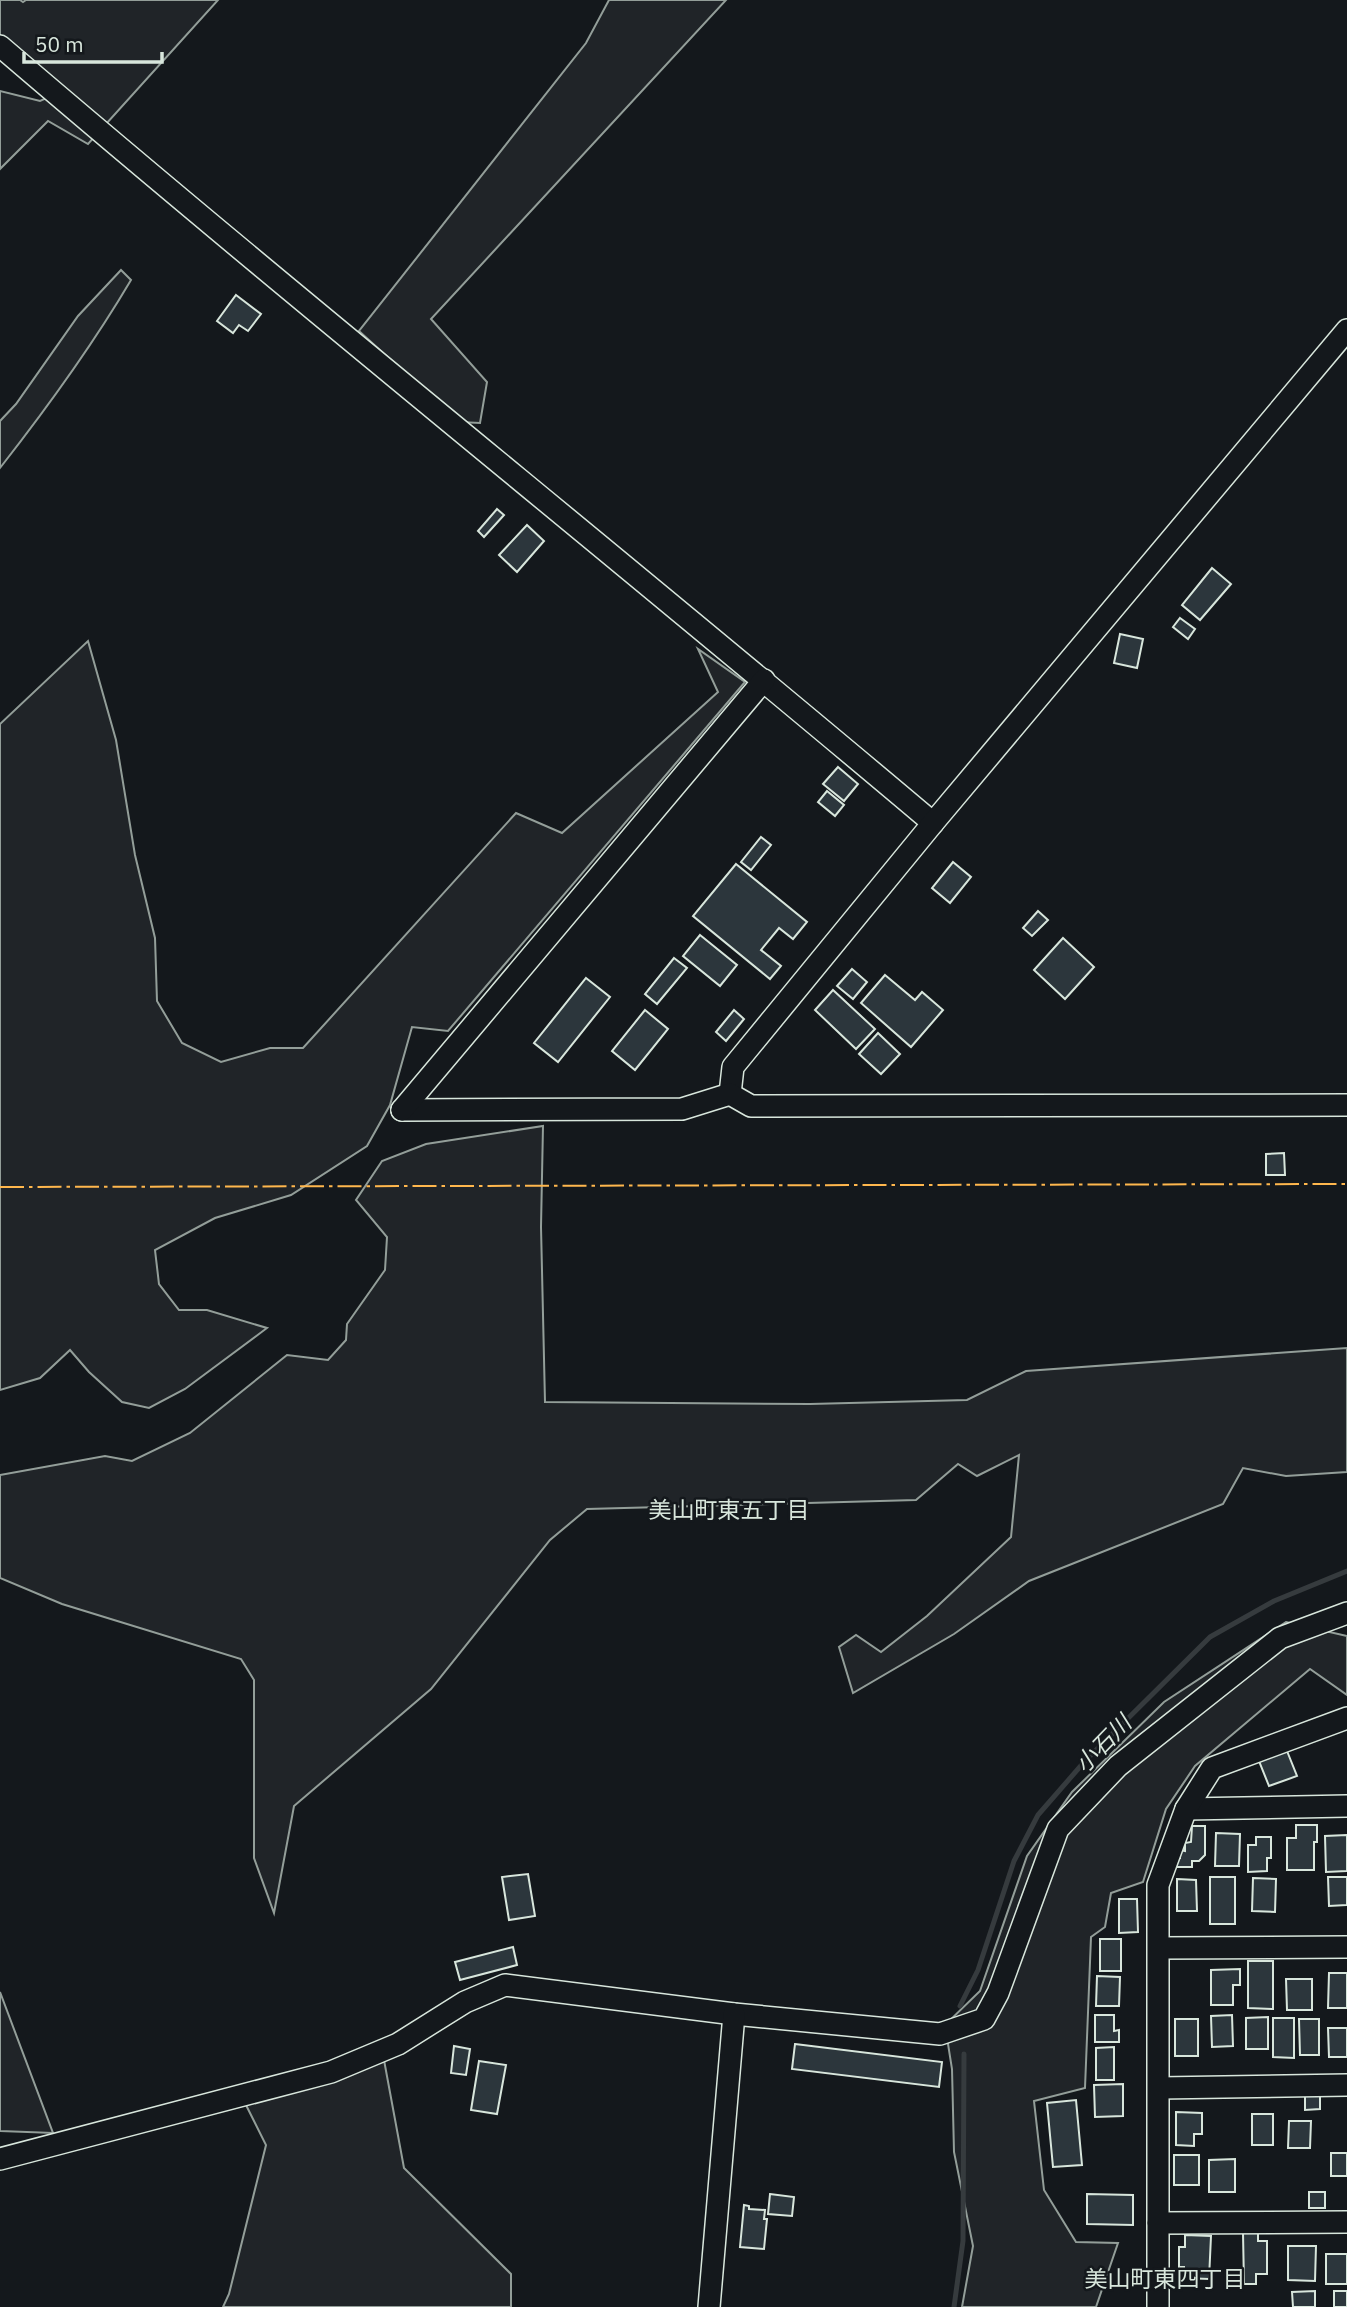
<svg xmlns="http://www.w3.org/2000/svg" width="1347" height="2307" font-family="'IBM Plex Sans','Noto Sans JP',sans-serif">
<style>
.green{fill:#202428;stroke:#939e99;stroke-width:2}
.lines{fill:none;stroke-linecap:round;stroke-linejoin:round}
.stream{stroke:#363b3e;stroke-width:5}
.building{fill:#2c363c;stroke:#d8e6dc;stroke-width:2}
.minor-casing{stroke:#d8e6dc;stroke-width:24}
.minor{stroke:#14181c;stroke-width:21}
.power{stroke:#ffb74d;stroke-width:2;stroke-dasharray:24 5 3.5 5;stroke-linecap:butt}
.labels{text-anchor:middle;stroke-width:5;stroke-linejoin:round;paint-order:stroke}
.neighbourhood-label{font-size:23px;fill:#d8e6dc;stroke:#14181c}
.water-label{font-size:23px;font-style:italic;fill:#d8e6dc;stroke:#14181c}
</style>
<rect width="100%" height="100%" fill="#14181c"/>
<!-- green -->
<g class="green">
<polygon points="0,0 20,0 23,2 26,0 218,0 88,144 48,121 0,169 0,91 40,101 56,94 0,39"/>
<polygon points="609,0 726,0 431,319 487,382 480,423 459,422 359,331 586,43"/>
<path d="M121,270l10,10c-39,66 -84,128 -131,188v-47l16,-17 62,-88z"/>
<polygon points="88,641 116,740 135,855 155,938 157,1001 182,1043 221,1062 270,1048 303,1048 516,813 562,833 718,692 698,649 745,682 448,1031 412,1027 390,1105 367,1146 291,1195 215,1218 155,1250 159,1284 179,1310 207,1310 267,1328 185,1389 149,1408 122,1402 89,1372 70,1350 40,1378 0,1390 0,724"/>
<polygon points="543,1126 541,1227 545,1402 810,1404 967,1400 1026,1371 1347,1348 1347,1472 1286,1476 1243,1468 1223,1504 1029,1581 954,1634 853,1693 839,1647 856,1635 881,1652 927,1616 1011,1537 1019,1455 977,1476 958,1464 916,1500 587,1509 550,1540 431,1689 294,1806 274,1913 254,1858 254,1680 241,1659 62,1604 0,1578 0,1475 105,1456 132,1461 190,1433 287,1355 328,1360 346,1340 347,1324 385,1270 387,1237 356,1200 382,1161 426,1144"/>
<polygon points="1286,1622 1347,1636 1347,1695 1310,1669 1195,1766 1166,1809 1143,1882 1111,1893 1105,1927 1091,1937 1085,2088 1034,2101 1044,2190 1076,2242 1118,2243 1096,2307 962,2307 973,2246 954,2152 952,2069 945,2025 980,1991 1027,1856 1072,1792 1164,1702"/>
<polygon points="0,1992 53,2133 0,2131"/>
<polygon points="384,2060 404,2168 511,2274 511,2307 223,2307 229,2294 266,2145 246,2105"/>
</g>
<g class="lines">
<!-- stream -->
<g class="stream">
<polyline points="960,2006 978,1970 1014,1861 1038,1815 1085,1761 1210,1637 1274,1601 1347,1571"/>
<polyline points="954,2307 963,2241 964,2054"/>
</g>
</g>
<!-- building -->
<g class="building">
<polygon points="236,295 261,314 248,331 239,325 233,333 217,321"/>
<polygon points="497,509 504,515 484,537 478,531"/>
<polygon points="527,525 544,541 517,572 499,555"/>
<polygon points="1212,568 1231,584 1200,620 1182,605"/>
<polygon points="1180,618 1195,629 1188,639 1173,627"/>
<polygon points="1120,634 1143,639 1137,668 1114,663"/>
<polygon points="838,767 858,784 844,801 823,784"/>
<polygon points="827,791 844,805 835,816 818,802"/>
<polygon points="761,837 771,845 751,870 741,862"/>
<polygon points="953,862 971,877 950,903 932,888"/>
<polygon points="736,864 807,922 793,939 779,928 761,950 781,966 770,979 693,916"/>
<polygon points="1038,911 1048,920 1032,936 1023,928"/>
<polygon points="700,935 737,965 720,986 683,956"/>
<polygon points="1063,938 1094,967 1065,999 1034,970"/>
<polygon points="674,958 687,968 657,1004 645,994"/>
<polygon points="852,969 867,982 853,999 837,986"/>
<polygon points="885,975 915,1000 922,992 943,1010 911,1047 861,1003"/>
<polygon points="586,978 610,997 558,1062 534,1043"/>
<polygon points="833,990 875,1029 856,1049 815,1010"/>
<polygon points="645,1010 668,1029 635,1070 612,1051"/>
<polygon points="734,1010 744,1019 726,1041 716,1032"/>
<polygon points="878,1033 900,1054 881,1074 859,1054"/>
<polygon points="1284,1153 1285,1175 1266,1175 1266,1154"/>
<polygon points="1287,1751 1297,1776 1269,1786 1259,1761"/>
<polygon points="1296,1825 1317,1825 1317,1842 1314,1842 1314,1870 1287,1870 1287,1838 1296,1838"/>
<polygon points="1192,1826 1205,1826 1205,1855 1199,1861 1192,1861 1192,1867 1176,1867 1176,1858 1180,1858 1180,1850 1185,1851 1185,1843 1191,1842"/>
<polygon points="1216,1833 1240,1834 1239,1866 1215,1866"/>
<polygon points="1347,1835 1347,1871 1326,1872 1325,1836"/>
<polygon points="1256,1837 1271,1837 1271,1858 1267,1858 1267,1871 1248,1872 1248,1845 1256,1845"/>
<polygon points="528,1874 535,1916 509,1920 502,1877"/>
<rect x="1210" y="1877" width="25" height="47"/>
<polygon points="1328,1877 1347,1877 1347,1905 1329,1906"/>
<polygon points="1253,1878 1276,1879 1275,1912 1252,1911"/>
<polygon points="1177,1879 1196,1880 1197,1911 1177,1911"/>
<polygon points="1119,1899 1137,1899 1138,1932 1119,1933"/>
<rect x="1100" y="1939" width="21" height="32"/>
<polygon points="513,1947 517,1965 460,1980 455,1962"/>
<polygon points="1248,1961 1273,1961 1273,2009 1248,2008"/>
<polygon points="1240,1969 1240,1985 1233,1985 1233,2005 1211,2005 1211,1970"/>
<polygon points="1329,1973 1347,1973 1347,2008 1328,2008"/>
<polygon points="1097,1976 1120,1977 1119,2006 1096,2006"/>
<polygon points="1286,1979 1312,1979 1312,2010 1287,2010"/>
<polygon points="1095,2015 1114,2015 1114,2031 1119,2030 1119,2042 1095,2042"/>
<polygon points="1232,2015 1233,2046 1212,2047 1211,2016"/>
<polygon points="1268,2017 1268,2049 1246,2049 1246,2018"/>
<polygon points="1273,2018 1294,2018 1294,2058 1273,2057"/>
<rect x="1175" y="2019" width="23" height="37"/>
<polygon points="1299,2019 1319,2019 1319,2055 1300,2055"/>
<polygon points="1328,2028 1347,2028 1347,2057 1329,2057"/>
<polygon points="795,2044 942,2062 939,2087 792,2069"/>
<polygon points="454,2046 470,2049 466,2075 451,2073"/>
<polygon points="1114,2047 1114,2080 1096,2080 1096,2048"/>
<polygon points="479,2061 506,2065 497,2114 471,2110"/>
<polygon points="1123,2084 1123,2116 1095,2117 1094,2085"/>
<polygon points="1305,2092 1320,2095 1320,2109 1305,2110"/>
<polygon points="1076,2100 1082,2165 1053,2167 1047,2103"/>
<polygon points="1176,2112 1202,2113 1202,2134 1194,2134 1194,2146 1176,2145"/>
<rect x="1252" y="2114" width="21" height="31"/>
<polygon points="1289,2121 1311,2121 1310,2148 1288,2148"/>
<rect x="1331" y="2153" width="16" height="23"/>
<rect x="1174" y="2155" width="25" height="30"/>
<polygon points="1235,2159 1235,2192 1209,2192 1209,2160"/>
<rect x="1309" y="2192" width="16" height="16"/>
<polygon points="770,2194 794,2197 792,2216 768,2214"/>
<polygon points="1087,2194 1133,2195 1133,2225 1087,2224"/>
<polygon points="744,2205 749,2206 749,2209 765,2210 764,2219 767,2219 764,2249 740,2247"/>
<polygon points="1243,2233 1258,2233 1258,2241 1267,2241 1267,2274 1256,2274 1256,2284 1244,2284"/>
<polygon points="1185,2235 1211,2236 1209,2279 1184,2278 1184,2267 1179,2267 1179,2247 1185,2247"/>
<polygon points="1288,2246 1316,2246 1315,2281 1288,2280"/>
<rect x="1326" y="2254" width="21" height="30"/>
<polygon points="1315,2291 1315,2307 1293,2307 1292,2292"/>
<rect x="1334" y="2291" width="13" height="16"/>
</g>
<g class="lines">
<!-- minor casing -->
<g class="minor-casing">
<g id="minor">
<path d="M0,46c307,263 624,516 933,777"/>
<polyline points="730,1094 733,1067 933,823 1347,330"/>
<polyline points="402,1110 682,1109 730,1094 751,1106 1347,1105"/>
<polyline points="402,1110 764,680"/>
<polyline points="1186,1809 1347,1806"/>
<polyline points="1159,1948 1347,1947"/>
<polyline points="1160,2088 1347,2085"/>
<polyline points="0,2159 331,2072 398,2044 465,2002 505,1985 734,2014 940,2034 984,2019 998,1993 1058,1829 1118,1766 1280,1638 1347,1613"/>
<polyline points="1158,2223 1347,2222"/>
<polyline points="709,2307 734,2014"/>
<polyline points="1158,2307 1158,1885 1186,1809 1212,1768 1347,1718"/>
</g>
</g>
<!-- minor -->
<use href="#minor" class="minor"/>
<!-- power -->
<polyline class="power" points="0,1187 1347,1184"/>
</g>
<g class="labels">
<!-- neighbourhood labels -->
<g class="neighbourhood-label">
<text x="729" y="1518">美山町東五丁目</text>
<text x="1165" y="2287">美山町東四丁目</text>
</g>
<!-- water labels -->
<g class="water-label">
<text transform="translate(1103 1744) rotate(-46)" y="8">小石川</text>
</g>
</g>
<!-- scale -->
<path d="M24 52v10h138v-10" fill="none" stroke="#d8e6dc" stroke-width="3.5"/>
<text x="35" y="52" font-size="21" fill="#d8e6dc" stroke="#14181c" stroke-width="5" paint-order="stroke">50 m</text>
</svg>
